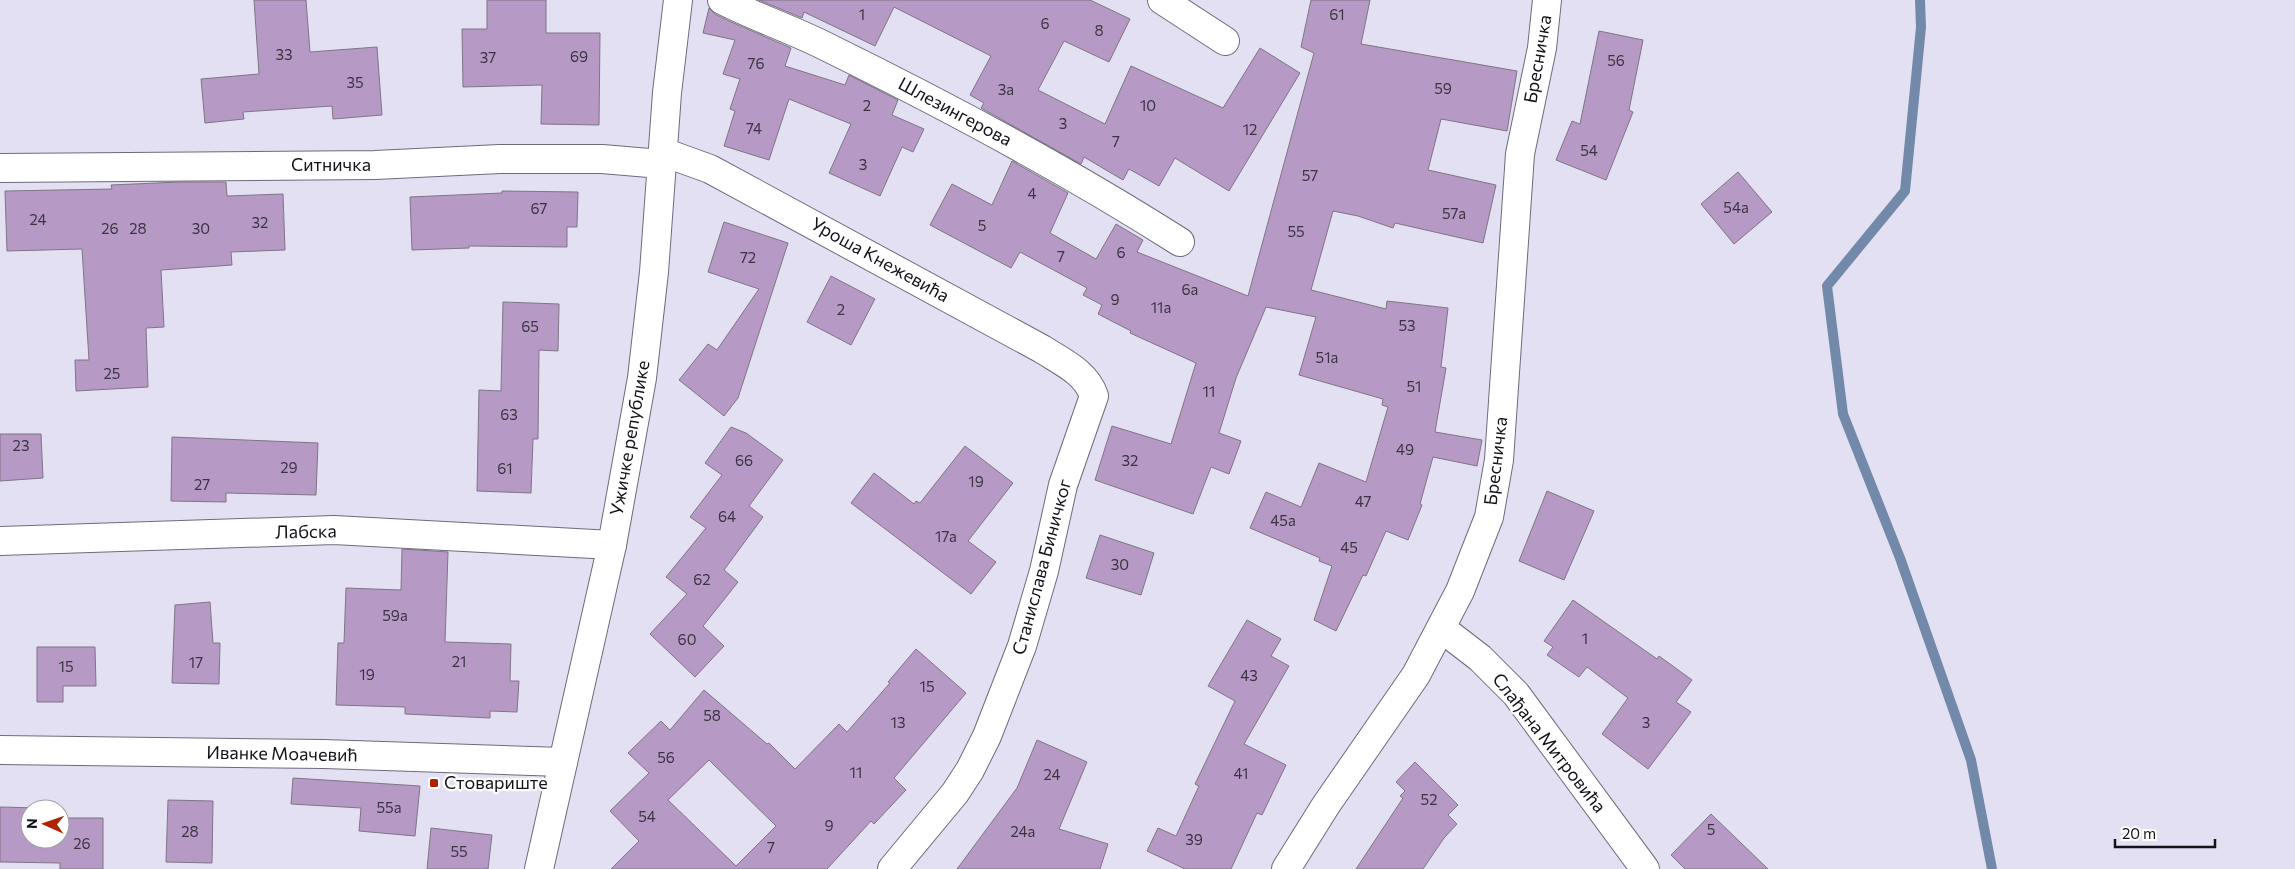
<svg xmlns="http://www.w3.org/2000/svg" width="2295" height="869" font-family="Commissioner,sans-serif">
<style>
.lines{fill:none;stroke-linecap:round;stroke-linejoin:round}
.stream{stroke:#7289a9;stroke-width:10}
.building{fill:#b699c5;stroke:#7f7584;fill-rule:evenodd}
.minor-casing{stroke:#6d6b7b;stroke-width:30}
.minor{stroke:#fff;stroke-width:28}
.poi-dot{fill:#b02301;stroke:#fff;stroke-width:2}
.labels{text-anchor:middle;stroke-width:4.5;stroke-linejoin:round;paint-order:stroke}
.number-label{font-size:15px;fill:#3c3443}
.street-label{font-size:18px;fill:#131218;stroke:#fff}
.poi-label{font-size:18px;fill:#131218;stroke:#fff;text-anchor:start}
</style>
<rect width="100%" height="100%" fill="#e3e0f3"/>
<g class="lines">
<!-- stream -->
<polyline class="stream" points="1920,0 1921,27 1905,191 1827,286 1843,414 1900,558 1971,760 1992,869"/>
</g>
<!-- building -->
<g class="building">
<polygon points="254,0 306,0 310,52 377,47 382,115 333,119 332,106 243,112 244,119 205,123 201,79 259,74"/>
<polygon points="487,0 546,0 546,33 600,33 599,125 541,124 542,85 463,87 462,29 487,29"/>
<polygon points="759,0 1090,0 1130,19 1109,62 1064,41 1038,90 1105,124 1131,66 1223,108 1260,48 1300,73 1229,191 1175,158 1159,186 1129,169 1123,180 1084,157 1081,164 981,108 984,103 970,95 991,56 894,7 875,46 804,12 802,18"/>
<polygon points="1311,0 1370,0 1361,44 1517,71 1507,131 1441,119 1428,170 1496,185 1483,243 1395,223 1393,228 1358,216 1333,211 1311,290 1386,309 1387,301 1448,308 1441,367 1446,368 1435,432 1482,440 1477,466 1433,457 1420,504 1422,505 1408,540 1386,531 1366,576 1363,575 1336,631 1314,620 1332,566 1319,561 1320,558 1250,528 1266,492 1301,507 1319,463 1366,482 1388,407 1382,405 1383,399 1299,375 1316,317 1266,307 1236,378 1219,433 1241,441 1229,474 1211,467 1193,514 1095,480 1112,426 1171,444 1196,363 1130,333 1131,331 1098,314 1102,305 1083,295 1087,288 1020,252 1011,268 930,225 952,184 992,205 1012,161 1068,193 1050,233 1096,259 1116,224 1143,240 1137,252 1248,296 1314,53 1301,47"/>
<polygon points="709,8 715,14 729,21 791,48 785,66 845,85 849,75 898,100 892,115 924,129 913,152 902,147 880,196 829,173 851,124 789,99 769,160 724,146 735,111 730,109 740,79 723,74 735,40 703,33"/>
<polygon points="1599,31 1643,40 1629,110 1633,112 1606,180 1556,160 1572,121 1580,124"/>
<polygon points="1738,172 1772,212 1734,244 1701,204"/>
<polygon points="179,182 226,182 227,196 283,194 285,250 231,252 232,265 161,270 164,327 146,328 148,387 76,391 75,360 89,360 82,249 7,251 5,191 112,189 111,185"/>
<polygon points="502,191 578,192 577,227 567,227 567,247 469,246 469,248 412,250 410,197 502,193"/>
<polygon points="724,222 788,243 738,398 724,416 679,380 708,344 717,350 759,289 708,272"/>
<polygon points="831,276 875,299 851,345 807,322"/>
<polygon points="503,302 559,304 558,351 539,350 538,439 533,439 531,493 477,491 479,390 501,391"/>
<polygon points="731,427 746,433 783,460 749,506 763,517 724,570 738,582 703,626 724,646 695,677 650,634 687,594 666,577 706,528 690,517 722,475 705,463"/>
<polygon points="0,434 41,434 43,478 0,481"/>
<polygon points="172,437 318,443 316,495 226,493 226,502 171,501"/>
<polygon points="965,446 1013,483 968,541 996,562 971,594 851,503 874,473 914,504 916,501 920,503"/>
<polygon points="1547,491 1594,511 1564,580 1519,561"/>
<polygon points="1100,535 1154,553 1141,595 1086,578"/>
<polygon points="402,549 448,552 445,642 511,644 510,681 519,681 517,712 490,711 490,718 405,714 405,707 336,705 338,643 344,643 346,588 401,590"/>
<polygon points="1573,600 1657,659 1659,656 1692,680 1676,702 1691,712 1648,769 1602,734 1628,698 1587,667 1579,677 1547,655 1553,647 1544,641"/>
<polygon points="210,602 213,643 220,643 219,684 172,683 175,605"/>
<polygon points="1247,620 1281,639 1271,656 1289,666 1244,744 1286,765 1262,815 1257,813 1231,869 1185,869 1147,851 1158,828 1176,836 1199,786 1195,784 1235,701 1208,686"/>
<polygon points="37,647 95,647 96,686 63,686 63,702 37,702"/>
<path d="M916,649l50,44 -72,85 12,12 -32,34 -3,-3 -44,48h-216l28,-28 -29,-30 39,-38 -21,-20 33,-32 9,9 34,-40 63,54 2,-1 26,26 44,-45 8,8 43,-49 -2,-1zM709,760l67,66 -40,40 -68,-66z"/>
<polygon points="1037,740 1087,762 1059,829 1108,844 1100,869 957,869 1017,788"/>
<polygon points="1415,762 1458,805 1448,815 1457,824 1444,838 1423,869 1356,869 1403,798 1400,796 1405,791 1396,782"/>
<polygon points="293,778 420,786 415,836 359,831 361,808 291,804"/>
<polygon points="168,800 213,801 212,863 166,862"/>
<polygon points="0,807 40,808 30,809 30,839 60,839 60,818 103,818 103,869 60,869 60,863 0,862"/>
<polygon points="1711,814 1768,869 1685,869 1671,855"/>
<polygon points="431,828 492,835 488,869 427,869"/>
</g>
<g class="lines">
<!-- minor casing -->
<g class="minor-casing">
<g id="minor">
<path d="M722,0c35,18 72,30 107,48 120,59 238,122 351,194"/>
<polyline points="1162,0 1225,41"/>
<path d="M663,152l47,17 332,180c20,13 44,23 52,47l-31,89 -19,86 -22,75 -35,90 -17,34 -15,23 -63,76"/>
<polyline points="0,168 375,165 500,159 602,159 661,164"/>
<polyline points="0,541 334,530 612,545"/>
<polyline points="1441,628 1480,658 1516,694 1645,869"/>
<polyline points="0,750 324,754 563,762"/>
<polyline points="539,869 612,545 642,378 654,272 667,93 678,0"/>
<polyline points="1286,869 1326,805 1416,675 1460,591 1489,517 1499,460 1520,154 1542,48 1547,0"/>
</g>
</g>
<!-- minor -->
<use href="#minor" class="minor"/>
</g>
<!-- markers -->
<rect class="poi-dot" x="429" y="778" width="10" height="10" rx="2.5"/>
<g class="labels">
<!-- number labels -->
<g class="number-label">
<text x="862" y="20">1</text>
<text x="1337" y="20">61</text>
<text x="1045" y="29">6</text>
<text x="1099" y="36">8</text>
<text x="284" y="60">33</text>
<text x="579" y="62">69</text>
<text x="488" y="63">37</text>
<text x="1616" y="66">56</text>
<text x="756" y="69">76</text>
<text x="355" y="88">35</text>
<text x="1443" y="94">59</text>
<text x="1006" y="95">3a</text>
<text x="867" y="111">2</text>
<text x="1148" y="111">10</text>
<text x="1063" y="129">3</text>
<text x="754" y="134">74</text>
<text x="1250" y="135">12</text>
<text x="1116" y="147">7</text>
<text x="1589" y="156">54</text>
<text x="863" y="170">3</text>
<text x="1310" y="181">57</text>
<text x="1032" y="199">4</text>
<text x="1736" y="213">54a</text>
<text x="539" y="214">67</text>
<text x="1454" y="219">57a</text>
<text x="38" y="225">24</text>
<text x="260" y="228">32</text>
<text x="982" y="231">5</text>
<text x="110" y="234">26</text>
<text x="138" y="234">28</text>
<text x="201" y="234">30</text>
<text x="1296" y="237">55</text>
<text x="1121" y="258">6</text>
<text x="1061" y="262">7</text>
<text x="748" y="263">72</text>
<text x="1190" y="295">6a</text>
<text x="1115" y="305">9</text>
<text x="1161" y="313">11a</text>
<text x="841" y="315">2</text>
<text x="1407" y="331">53</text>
<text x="530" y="332">65</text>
<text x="1327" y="363">51a</text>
<text x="112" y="379">25</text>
<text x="1414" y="392">51</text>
<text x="1209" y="397">11</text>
<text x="509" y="420">63</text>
<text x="21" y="451">23</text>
<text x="1405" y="455">49</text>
<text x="744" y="466">66</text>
<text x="1130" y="466">32</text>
<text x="289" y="473">29</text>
<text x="505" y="474">61</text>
<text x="976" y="487">19</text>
<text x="202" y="490">27</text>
<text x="1363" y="507">47</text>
<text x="727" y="522">64</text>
<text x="1283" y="526">45a</text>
<text x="946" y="542">17a</text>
<text x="1349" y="553">45</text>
<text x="1120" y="570">30</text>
<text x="702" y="585">62</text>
<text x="395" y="621">59a</text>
<text x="1585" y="644">1</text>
<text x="687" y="645">60</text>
<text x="459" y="667">21</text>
<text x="196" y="668">17</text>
<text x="66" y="672">15</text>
<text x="367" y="680">19</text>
<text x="1249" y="681">43</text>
<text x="927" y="692">15</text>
<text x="712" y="721">58</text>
<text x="898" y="728">13</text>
<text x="1646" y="728">3</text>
<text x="666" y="763">56</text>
<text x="856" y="778">11</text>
<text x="1241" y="779">41</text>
<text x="1052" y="780">24</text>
<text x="1429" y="805">52</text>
<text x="389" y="813">55a</text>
<text x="647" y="822">54</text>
<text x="829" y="831">9</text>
<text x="1711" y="835">5</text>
<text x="190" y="837">28</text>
<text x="1023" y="837">24a</text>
<text x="1194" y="845">39</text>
<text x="82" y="849">26</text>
<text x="771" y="853">7</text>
<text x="459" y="857">55</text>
</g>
<!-- street labels -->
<g class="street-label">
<text transform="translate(1538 59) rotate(-80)" y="6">Бресничка</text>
<text transform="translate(955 112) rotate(28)" y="6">Шлезингерова</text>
<text x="331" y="171">Ситничка</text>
<text transform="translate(880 260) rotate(29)" y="6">Уроша Кнежевића</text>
<text transform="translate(630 438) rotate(-80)" y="6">Ужичке републике</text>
<text transform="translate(1496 461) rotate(-83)" y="6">Бресничка</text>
<text transform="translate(306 532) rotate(-1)" y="6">Лабска</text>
<text transform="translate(1042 567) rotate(-75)" y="6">Станислава Биничког</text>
<text transform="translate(1549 743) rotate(52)" y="6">Слађана Митровића</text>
<text transform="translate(282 754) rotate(1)" y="6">Иванке Моачевић</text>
</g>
<!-- poi labels -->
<g class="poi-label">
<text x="444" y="789">Стовариште</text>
</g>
</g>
<!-- north arrow -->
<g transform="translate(45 824) rotate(272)"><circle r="24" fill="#ffffff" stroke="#a1a0a3"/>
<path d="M0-4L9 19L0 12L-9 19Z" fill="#b02301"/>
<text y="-8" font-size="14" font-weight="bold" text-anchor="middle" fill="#131218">N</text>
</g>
<!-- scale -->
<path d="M2115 839v8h100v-8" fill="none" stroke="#131218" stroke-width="2.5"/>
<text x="2122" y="839" font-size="15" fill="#131218" stroke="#ffffff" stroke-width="4" paint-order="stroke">20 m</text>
</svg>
